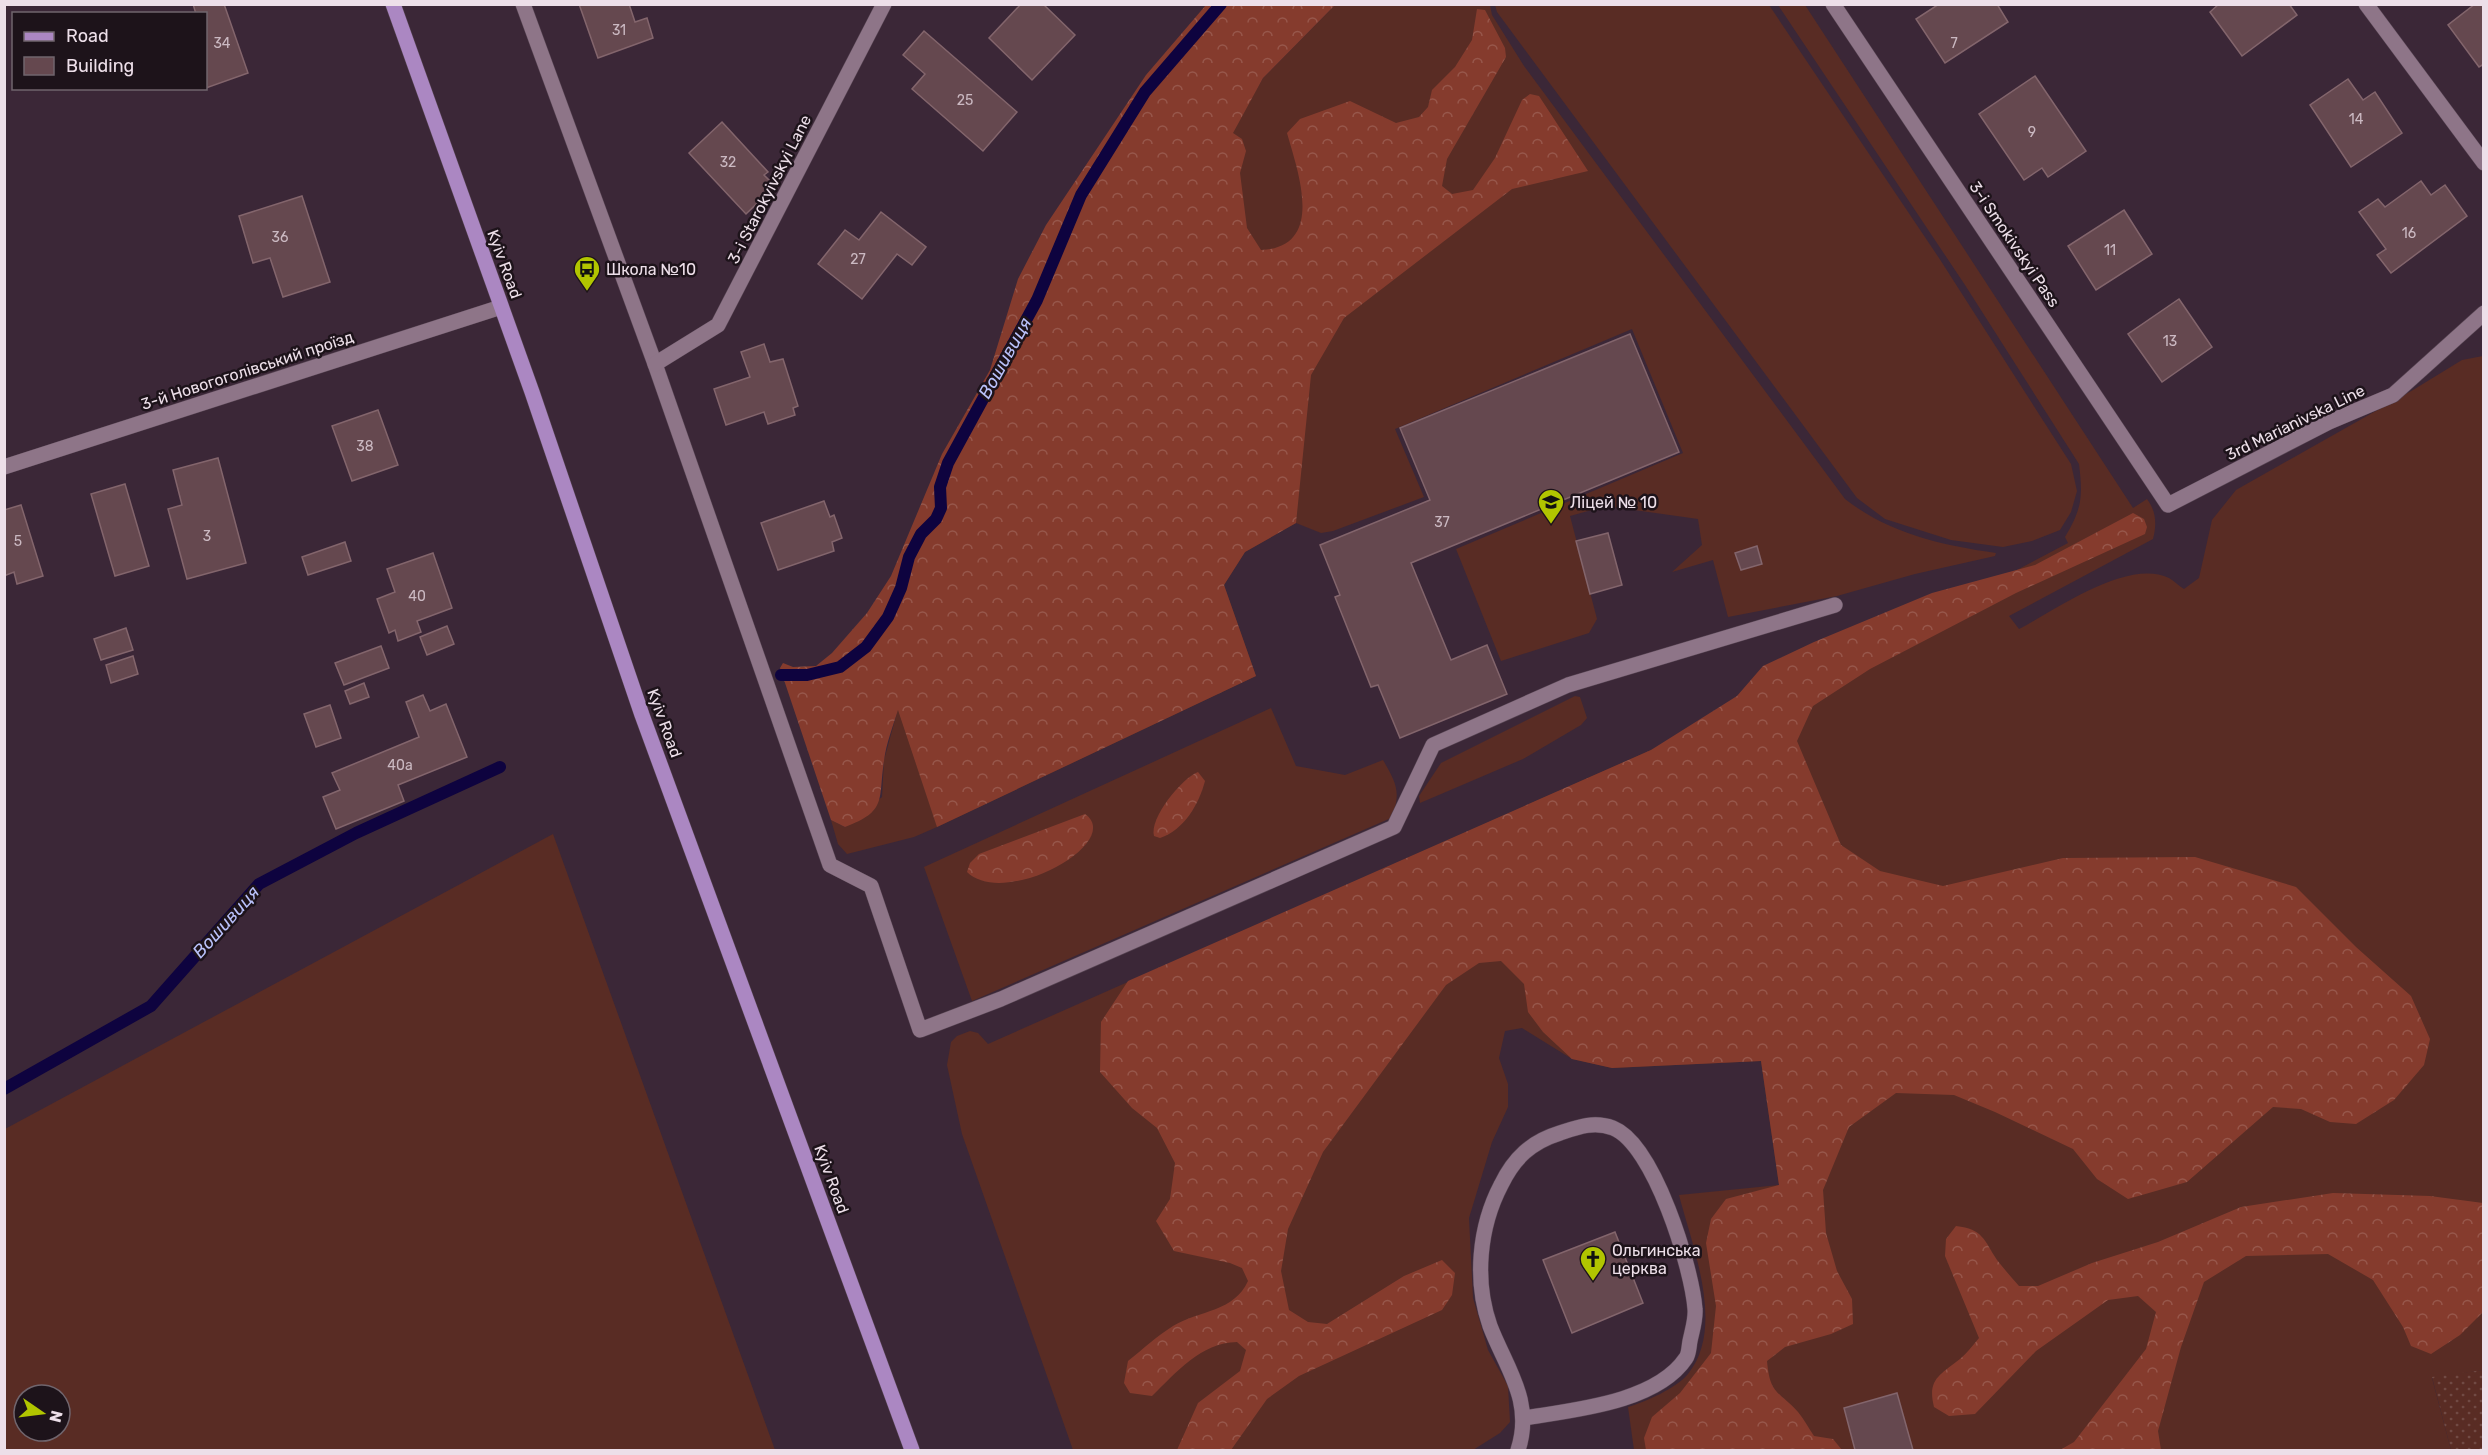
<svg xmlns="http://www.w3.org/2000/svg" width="2488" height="1455" font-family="Rubik,sans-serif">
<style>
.grass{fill:#592c24;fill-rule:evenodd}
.forest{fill:url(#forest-crowns)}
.park{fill:url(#park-dots)}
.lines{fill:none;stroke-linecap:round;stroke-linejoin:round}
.stream{stroke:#0e033f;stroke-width:12}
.building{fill:#65484f;stroke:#83656c;stroke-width:1.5}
.minor-casing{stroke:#574553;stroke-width:16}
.major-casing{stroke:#574553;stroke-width:16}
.minor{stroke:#8e7588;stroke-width:15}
.major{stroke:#ab87c2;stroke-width:15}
.labels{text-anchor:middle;stroke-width:5;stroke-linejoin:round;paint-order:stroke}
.number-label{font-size:14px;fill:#cbb9c2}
.street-label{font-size:16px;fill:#eddfe9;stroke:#1d131a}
.poi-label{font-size:16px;fill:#eddfe9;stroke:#1d131a;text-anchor:start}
.water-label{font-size:18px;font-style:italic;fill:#b9c1fa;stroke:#1d131a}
</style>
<defs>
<pattern id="forest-crowns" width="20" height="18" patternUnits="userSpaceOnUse" patternTransform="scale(1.5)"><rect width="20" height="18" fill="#853b2d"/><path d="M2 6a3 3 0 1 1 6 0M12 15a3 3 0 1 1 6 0" fill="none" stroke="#97574b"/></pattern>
<pattern id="park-dots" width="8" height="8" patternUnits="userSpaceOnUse" patternTransform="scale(1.5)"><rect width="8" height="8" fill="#592c24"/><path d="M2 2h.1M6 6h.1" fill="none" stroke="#714a44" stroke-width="1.8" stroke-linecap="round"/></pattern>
</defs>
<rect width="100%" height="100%" fill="#3b2737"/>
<!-- grass -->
<g class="grass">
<path d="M1335,5h155l2,10 32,51 321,433c45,35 96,46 151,54l-1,3 -80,18 -78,22 -109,21 -15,-57 -41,12 30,-27 -4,-26 -92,-13 -36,10 27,103 -8,14 -88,28 -45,-112 227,-96 -51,-124 -237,100 29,68 -91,34 -12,2 -25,-10 -51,29 -21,33 32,91 -319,151 -23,10 -67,17 -9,-10 -7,-24 14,7 37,-30 2,-37 14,-51 365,-631z"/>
<polygon points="1495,5 1769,5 1939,258 2071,464 2077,491 2071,512 2060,530 2032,541 2003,547 1951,540 1885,519 1857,498 1497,12"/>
<path d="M1778,5h27l328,503 14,-9c9,12 10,25 6,40l-144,77 10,13c37,-19 108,-71 150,-51 5,3 10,8 15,11l15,-11 13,-58 24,-30 177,-100 49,-30 21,-4 1,1014 -52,8 19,72h-817l-6,-43c17,-5 49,-19 60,-33 38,-47 4,-128 -9,-179l100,-10 -18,-124 -149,7 -40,-9 -50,-31 -17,3 -6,27 9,26v23l-16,35 -23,76 4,80 15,52 20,36 2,36 -10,11 -27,17h-400l-111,-316 -15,-69 4,-23 6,-6 13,-5 8,2 10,11 663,-294 206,-96 211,-111 -3,-6c17,-28 18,-41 14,-73l-114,-179z"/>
<polygon points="1575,696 1580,697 1587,718 1581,725 1523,759 1420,803 1419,796 1441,763"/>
<path d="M1271,708l25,58 49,9 38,-15c13,23 19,32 8,58l-419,183 -48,-134z"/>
<path d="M553,834l222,616h-770v-321zM24,1395h36v36h-36z"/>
</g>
<!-- forest -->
<g class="forest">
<path d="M1206,5h129l-72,73 -30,55 9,6 4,12 -6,22 7,55 14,22c65,-3 37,-78 26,-117l13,-14 50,-18 46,22 23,-6 9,-10 4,-17 23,-23 17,-27 5,-31 8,1 20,38 1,9 -59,102 -5,27 10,8 21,-4 22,-32 27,-58 8,-6 9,2 49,75 -76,18 -168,129 -33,57 -15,148 -51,29 -21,33 32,91 -319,151 -39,-117c-5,16 -12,34 -14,51 -6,38 4,50 -39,66l-14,-7 -51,-152 3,-5 10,4 23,-1 16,-13 35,-40 24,-37 51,-122 48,-84 28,-91 28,-54 100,-150z"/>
<path d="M2133,513l11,6 3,8 -2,7 -129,59 -146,76 -57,37 -16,35 44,104 39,26 63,15 120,-28 132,-1 101,30 60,60 55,49 19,43 -6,26 -30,35 -38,24 -26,-2 -29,-13 -28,-2 -86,75 -59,17 -31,-20 -24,-30 -78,-37 -41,-17 -58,-2 -47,34 -26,63 3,43 11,38 15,28 1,25 -22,10 -46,13 -18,14c3,34 11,29 31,51 6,7 11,17 16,24l19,3 9,11h-196l-2,-12 8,-21 28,-24 31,-40 5,-47 -10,-63 5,-24 15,-20 53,-14 -18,-124 -149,7 -40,-9 -29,-27 -15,-20 -4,-28 -23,-23 -22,2 -33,22 -123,167 -35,77 -7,42 8,39 19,12 19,2 77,-48 38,-16 13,13 -3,22 -10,15 -143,66 -32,23 -36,51h-54l21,-47 42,-32 6,-21 -9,-8c-37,1 -60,30 -85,54l-22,-3 -6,-10 4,-22c15,-12 29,-25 45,-35 27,-16 61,-14 75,-45l-6,-13 -12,-5 -56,-12 -18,-30 14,-22 5,-36 -18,-35 -25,-20 -32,-36 1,-50 27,-41 523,-231 86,-54 26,-30 51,-24 118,-49 103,-28z"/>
<path d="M1198,772l7,9c-6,23 -21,49 -45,57l-6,-2c-5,-18 28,-58 44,-64z"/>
<path d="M1085,814c40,28 -80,95 -118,58l3,-9 9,-9z"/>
<path d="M2333,1193l97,3 53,7v109l-23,23 -29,19 -20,-8 -8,-19 -30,-47 -45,-26 -82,2 -42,26 -23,65 -23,84 3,19h-101l14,-8 72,-93 10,-37 -18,-16 -30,4 -72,51 -61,63 -26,2 -15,-9c-7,-28 6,-32 26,-48 7,-6 13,-14 19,-21l-34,-82 1,-17 10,-13c27,3 28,14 41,34 7,9 15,18 22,26h19l54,-23 66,-21 83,-35z"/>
</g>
<!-- park -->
<polygon class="park" points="2483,1370 2483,1450 2451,1450 2432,1377"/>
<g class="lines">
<!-- stream -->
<g class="stream">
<polyline points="781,675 807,675 840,667 866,647 888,617 901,588 909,557 921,534 936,519 941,508 940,487 948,463 1037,300 1081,195 1145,92 1221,4"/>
<polyline points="4,1089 151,1006 259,884 356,833 500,767"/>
</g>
</g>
<!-- building -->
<g class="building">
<polygon points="193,4 224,4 248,73 206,88 206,14 196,14"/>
<polygon points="579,4 629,4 635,22 647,18 653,38 598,58"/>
<polygon points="1021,4 1043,4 1075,35 1032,80 989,38"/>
<polygon points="1939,4 1997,4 2008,22 1945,63 1916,19"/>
<polygon points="2219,4 2289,4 2297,15 2242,56 2210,12"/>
<polygon points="2475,4 2484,4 2484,64 2479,67 2448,25"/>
<polygon points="924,31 1017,112 983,151 912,89 925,74 903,55"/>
<polygon points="2035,76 2086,151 2048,177 2042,168 2024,180 1979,114"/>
<polygon points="2348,79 2363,100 2375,92 2402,133 2351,167 2310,105"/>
<polygon points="722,122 768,172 764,175 775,186 746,214 689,153"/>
<polygon points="2421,181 2431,195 2445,185 2467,216 2391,273 2377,255 2386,249 2359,212 2378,199 2385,207"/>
<polygon points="302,196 330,282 283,297 270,258 253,263 239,216"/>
<polygon points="2124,210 2152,254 2096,290 2068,246"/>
<polygon points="881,212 926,247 912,265 897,254 862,299 818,264 845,230 859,240"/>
<polygon points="2179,299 2212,347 2162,382 2128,334"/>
<polygon points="1630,334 1679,452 1411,563 1451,660 1487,645 1507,694 1400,738 1378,685 1371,687 1335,597 1340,595 1320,545 1430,500 1400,428"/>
<polygon points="764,344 770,362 783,359 798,406 793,408 795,415 768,424 764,412 726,425 714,389 750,377 741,352"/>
<polygon points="378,410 398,465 352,481 332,426"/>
<polygon points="218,458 246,563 187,579 168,509 182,505 173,470"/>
<polygon points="125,484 149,566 115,576 91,494"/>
<polygon points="824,501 830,517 834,515 842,538 832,542 834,551 778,570 761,523"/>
<polygon points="21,505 43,576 17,584 14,572 4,576 4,510"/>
<polygon points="1608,533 1622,585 1590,594 1576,541"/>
<polygon points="345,542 351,561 308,575 302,557"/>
<polygon points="1757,546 1762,564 1741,570 1735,553"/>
<polygon points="433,553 452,608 417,621 421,632 398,641 395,630 389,633 377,599 395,592 387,569"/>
<polygon points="447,626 454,644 427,655 420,637"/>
<polygon points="126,628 133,650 101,660 94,639"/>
<polygon points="381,646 389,668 344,685 335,663"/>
<polygon points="133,656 138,674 111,683 106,665"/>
<polygon points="364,683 369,697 350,704 345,691"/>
<polygon points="423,695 430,711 446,704 467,757 398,785 404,801 336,829 323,797 340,790 332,773 419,737 406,702"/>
<polygon points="330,705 341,738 316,747 304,714"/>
<polygon points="1615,1232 1643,1303 1572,1333 1543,1260"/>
<polygon points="1897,1393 1913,1450 1855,1450 1844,1408"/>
</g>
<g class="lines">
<!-- minor casing -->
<g class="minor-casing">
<g id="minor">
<polyline points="523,4 655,364 830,865 871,886 920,1030 1001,999 1394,827 1433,745 1568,685 1835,605"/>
<polyline points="1833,4 2168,505 2329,422 2393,395 2484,313"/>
<polyline points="2366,4 2484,163"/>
<polyline points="655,364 718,325 884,4"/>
<polyline points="4,467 501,307"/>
<path d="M1518,1450c16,-49 -12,-82 -28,-124 -16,-45 -11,-99 11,-141 13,-27 30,-43 59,-52 18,-6 34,-12 53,-5 41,16 79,140 82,181 1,10 -3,22 -5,32 -1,5 -1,13 -4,17 -30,45 -114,52 -162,60"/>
</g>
</g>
<!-- major casing -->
<g class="major-casing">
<polyline id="major" points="393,4 532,392 642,715 912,1450"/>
</g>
<!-- minor -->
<use href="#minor" class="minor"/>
<!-- major -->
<use href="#major" class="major"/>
</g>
<!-- icons -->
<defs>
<g id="bus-pin" transform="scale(1.35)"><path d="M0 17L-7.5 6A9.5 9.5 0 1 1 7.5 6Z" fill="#b1c500" stroke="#1d131a"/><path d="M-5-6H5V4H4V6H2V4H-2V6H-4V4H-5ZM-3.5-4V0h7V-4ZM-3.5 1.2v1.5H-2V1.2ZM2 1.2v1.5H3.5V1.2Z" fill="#111"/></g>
<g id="school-pin" transform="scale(1.35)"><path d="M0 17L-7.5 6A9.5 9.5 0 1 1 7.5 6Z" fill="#b1c500" stroke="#1d131a"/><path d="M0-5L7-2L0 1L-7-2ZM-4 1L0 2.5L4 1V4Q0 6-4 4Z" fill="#111"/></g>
<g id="church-pin" transform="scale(1.35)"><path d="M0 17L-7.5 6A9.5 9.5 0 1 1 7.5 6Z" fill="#b1c500" stroke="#1d131a"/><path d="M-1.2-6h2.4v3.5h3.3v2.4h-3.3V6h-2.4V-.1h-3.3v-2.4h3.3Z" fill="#111"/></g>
</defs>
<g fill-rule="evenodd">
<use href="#bus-pin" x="587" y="269"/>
<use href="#school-pin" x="1551" y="502"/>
<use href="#church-pin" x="1593" y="1259"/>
</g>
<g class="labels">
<!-- number labels -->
<g class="number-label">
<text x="619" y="35">31</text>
<text x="222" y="48">34</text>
<text x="1954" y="48">7</text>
<text x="965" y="105">25</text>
<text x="2356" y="124">14</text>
<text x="2032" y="137">9</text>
<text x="728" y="167">32</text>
<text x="2409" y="238">16</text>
<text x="280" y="242">36</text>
<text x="2110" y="255">11</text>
<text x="858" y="264">27</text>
<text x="2170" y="346">13</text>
<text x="365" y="451">38</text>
<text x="1442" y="527">37</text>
<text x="207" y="541">3</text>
<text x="18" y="546">5</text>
<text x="417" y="601">40</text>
<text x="400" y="770">40а</text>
</g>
<!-- street labels -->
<g class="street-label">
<text transform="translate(769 189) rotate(-63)" y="6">3-i Starokyivskyi Lane</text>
<text transform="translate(2015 244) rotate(56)" y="6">3-i Smokivskyi Pass</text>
<text transform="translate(505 264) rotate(70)" y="6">Kyiv Road</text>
<text transform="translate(247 370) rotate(-18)" y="6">3-й Новогоголівський проїзд</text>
<text transform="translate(2295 422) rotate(-26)" y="6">3rd Marianivska Line</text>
<text transform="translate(665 723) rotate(70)" y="6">Kyiv Road</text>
<text transform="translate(832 1179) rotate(70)" y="6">Kyiv Road</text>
</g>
<!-- poi labels -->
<g class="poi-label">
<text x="606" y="275">Школа №10</text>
<text x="1570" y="508">Ліцей № 10</text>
<text x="1612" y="1256">Ольгинська<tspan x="1612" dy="18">церква</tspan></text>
</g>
<!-- water labels -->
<g class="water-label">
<text transform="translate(1005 358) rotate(-61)" y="6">Вошивиця</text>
<text transform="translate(226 922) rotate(-48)" y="6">Вошивиця</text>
</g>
</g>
<!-- border -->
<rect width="2488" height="1455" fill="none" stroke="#eddfe9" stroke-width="12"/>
<!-- legend -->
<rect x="12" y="12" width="195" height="78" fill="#1d131a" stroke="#70656d" stroke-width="1.5"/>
<rect x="24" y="32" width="30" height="9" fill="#ab87c2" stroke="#70656d" stroke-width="1.5"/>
<text x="66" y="42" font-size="18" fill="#eddfe9">Road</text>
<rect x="24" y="57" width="30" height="18" fill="#65484f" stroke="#70656d" stroke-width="1.5"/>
<text x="66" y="72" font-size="18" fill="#eddfe9">Building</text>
<!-- north arrow -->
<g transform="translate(42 1413) rotate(104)"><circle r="28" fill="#1d131a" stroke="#70656d" stroke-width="1.5"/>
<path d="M0-4.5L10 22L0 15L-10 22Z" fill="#b1c500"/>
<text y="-9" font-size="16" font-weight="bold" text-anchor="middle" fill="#eddfe9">N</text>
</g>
</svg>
